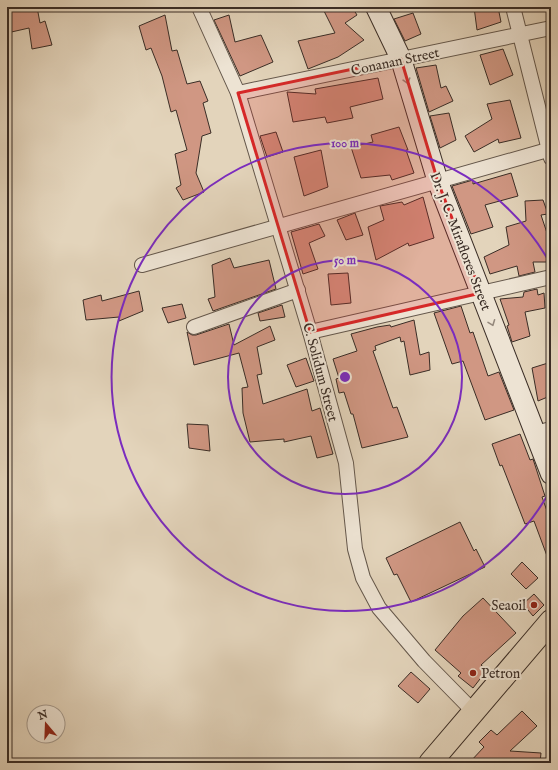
<svg xmlns="http://www.w3.org/2000/svg" width="558" height="770" font-family="'IM FELL English',serif">
<style>
.building{fill:#d09783;stroke:#3a2d26}
.lines{fill:none;stroke-linecap:round;stroke-linejoin:round}
.street-casing{stroke:#64574b;stroke-width:16}
.secondary-casing{stroke:#3a2d26;stroke-width:22}
.primary-casing{stroke:#3a2d26;stroke-width:24}
.street{stroke:#ede3d3;stroke-width:14}
.secondary{stroke:#ede3d3;stroke-width:20}
.primary{stroke:#e3d4bb;stroke-width:22}
.oneway{stroke:#94887c}
.marked{fill:#d62828;fill-opacity:0.2;stroke:#d62828;stroke-width:3;stroke-linejoin:round}
.ring{fill:none;stroke:#7b2cbf;stroke-width:2}
.poi-dot{fill:#8f2418;stroke:#ede3d3;stroke-width:1.5}
.labels{text-anchor:middle;stroke-width:4;stroke-linejoin:round;paint-order:stroke}
.street-label{font-size:14px;fill:#3a2d26;stroke:#ede3d3}
.poi-label{font-size:14px;fill:#3a2d26;stroke:#ede3d3;text-anchor:end}
.centre{fill:#7b2cbf;stroke:#ede3d3;stroke-width:2}
.ring-label{font-size:12px;text-anchor:middle;font-weight:bold;fill:#7b2cbf;stroke:#ede3d3;stroke-width:4;stroke-linejoin:round;paint-order:stroke}
</style>
<rect width="100%" height="100%" fill="#e3d4bb"/>
<filter id="stains"><feTurbulence type="fractalNoise" baseFrequency=".005" numOctaves="4"/><feColorMatrix values="0 0 0 0 .2 0 0 0 0 .09 0 0 0 0 .02 0 0 0 .5 -.17"/></filter>
<radialGradient id="worn" r=".72"><stop offset=".6" stop-color="#630" stop-opacity="0"/><stop offset="1" stop-color="#630" stop-opacity=".3"/></radialGradient>
<!-- building -->
<g class="building">
<polygon points="7,7 37,7 40,23 45,21 52,45 32,49 29,28 7,33"/>
<polygon points="322,7 352,7 357,15 345,23 364,40 338,57 308,69 298,41 335,33"/>
<polygon points="474,7 498,7 501,22 477,30"/>
<polygon points="413,13 421,34 405,41 394,19"/>
<polygon points="165,15 172,51 177,50 187,84 200,81 208,101 203,103 211,133 202,136 196,173 204,192 183,200 176,188 181,185 175,154 187,150 176,110 171,112 162,76 151,48 146,50 139,26"/>
<polygon points="229,15 235,42 261,35 273,62 240,76 214,20"/>
<polygon points="503,49 513,75 490,85 480,55"/>
<polygon points="436,65 441,88 446,86 453,101 429,112 416,68"/>
<polygon points="378,78 383,99 350,107 353,118 327,123 325,117 293,122 287,92 316,94 315,89"/>
<polygon points="510,100 521,138 499,143 498,139 474,152 465,136 492,119 487,104"/>
<polygon points="449,113 456,140 440,148 430,116"/>
<polygon points="399,127 408,150 406,150 414,173 392,180 390,175 361,178 351,147 373,142 371,135"/>
<polygon points="276,132 283,152 267,157 260,136"/>
<polygon points="321,150 328,187 304,196 294,157"/>
<polygon points="511,173 518,196 485,205 493,227 471,234 452,186 473,180 473,184"/>
<polygon points="423,197 434,238 409,246 408,243 376,260 368,227 384,220 380,206 402,202 404,205"/>
<polygon points="543,200 548,214 541,215 551,245 551,262 533,262 535,272 519,276 517,266 490,274 484,257 509,245 506,227 526,221 525,201"/>
<polygon points="355,213 363,235 346,240 337,220"/>
<polygon points="319,224 325,236 309,243 318,269 303,274 291,232"/>
<polygon points="230,258 234,268 269,260 276,289 213,311 208,299 215,297 212,265"/>
<polygon points="348,273 351,303 331,305 328,274"/>
<polygon points="537,289 538,295 544,293 545,308 525,312 530,336 512,342 507,326 509,325 500,299 523,297 524,292"/>
<polygon points="139,291 143,311 119,321 119,317 86,320 83,300 101,295 102,301"/>
<polygon points="182,304 186,318 168,323 162,308"/>
<polygon points="282,305 285,317 260,321 258,313"/>
<polygon points="461,306 470,333 473,332 488,376 499,372 514,410 485,420 463,361 452,364 434,313"/>
<polygon points="414,320 420,355 429,352 430,370 410,375 404,341 401,342 400,337 375,346 376,350 373,351 393,408 397,407 408,437 362,448 353,414 351,414 344,392 339,393 336,379 339,378 333,359 357,351 351,334 377,327 390,325 391,327"/>
<polygon points="229,324 234,345 270,326 275,340 257,347 262,374 257,375 263,404 307,389 312,411 320,408 333,454 317,458 311,436 284,442 284,439 250,442 243,413 242,388 248,387 239,353 194,365 187,332 192,335 196,335"/>
<polygon points="306,358 314,381 296,387 287,365"/>
<polygon points="548,363 550,396 538,401 532,368"/>
<polygon points="187,424 208,425 210,451 189,448"/>
<polygon points="520,434 530,460 533,459 545,496 542,497 551,522 551,563 550,564 534,521 525,524 502,465 500,466 492,444"/>
<polygon points="460,522 474,551 476,549 485,567 411,602 397,574 394,575 386,558"/>
<polygon points="522,562 538,578 526,589 511,574"/>
<polygon points="534,594 544,605 533,616 523,604"/>
<polygon points="483,598 516,633 481,665 487,670 473,688 458,676 461,673 435,650 463,616"/>
<polygon points="411,672 430,689 418,703 398,686"/>
<polygon points="522,711 537,726 510,751 541,753 540,763 469,763 484,747 479,742 491,730 497,735"/>
</g>
<g class="lines">
<!-- street casing -->
<g class="street-casing">
<g id="street">
<polyline points="199,7 238,93 310,332 346,463 355,549 363,578 379,608 424,661 474,712"/>
<polyline points="513,7 551,158"/>
<polyline points="238,93 551,28"/>
<polyline points="142,265 551,149"/>
<polyline points="194,327 298,290"/>
<polyline points="310,332 551,277"/>
<polyline points="535,433 551,429"/>
</g>
</g>
<!-- secondary casing -->
<g class="secondary-casing">
<polyline id="secondary" points="376,7 401,59 438,182 551,474"/>
</g>
<!-- primary casing -->
<g class="primary-casing">
<polyline id="primary" points="430,763 551,621"/>
</g>
<!-- street -->
<use href="#street" class="street"/>
<!-- secondary -->
<use href="#secondary" class="secondary"/>
<!-- primary -->
<use href="#primary" class="primary"/>
</g>
<!-- one-way arrows -->
<defs><path id="oneway-chevron" d="M-2-3.5L2.5 0L-2 3.5" fill="none" stroke-width="1.6" stroke-linecap="round" stroke-linejoin="round"/></defs>
<g class="oneway">
<use href="#oneway-chevron" transform="translate(407 81) rotate(73)"/>
<use href="#oneway-chevron" transform="translate(492 323) rotate(69)"/>
</g>
<!-- marked area -->
<path class="marked" d="M401,59l37,123 43,111 -171,39 -72,-239z"/>
<!-- distance rings -->
<g class="ring">
<circle cx="345" cy="377" r="117"/>
<path d="M551 489A234 234 0 1 1 551 265"/>
</g>
<!-- markers -->
<g class="poi-dot">
<circle cx="534" cy="605" r="4"/>
<circle cx="473" cy="673" r="4"/>
</g>
<g class="labels">
<!-- street labels -->
<g class="street-label">
<text transform="translate(395 61) rotate(-12)" y="5">Conanan Street</text>
<text transform="translate(461 241) rotate(69)" y="5">Dr. J. C. Miraflores Street</text>
<text transform="translate(321 372) rotate(75)" y="5">C. Solidum Street</text>
</g>
<!-- poi labels -->
<g class="poi-label">
<text x="526" y="610">Seaoil</text>
<text x="481" y="678" text-anchor="start">Petron</text>
</g>
</g>
<circle cx="345" cy="377" r="6" class="centre"/>
<g class="ring-label">
<text x="345" y="147">100 m</text>
<text x="345" y="264">50 m</text>
</g>
<!-- margin -->
<rect width="558" height="770" fill="none" stroke="#e3d4bb" stroke-width="24"/>
<rect x="8" y="8" width="542" height="754" fill="none" stroke="#3a2d26" stroke-width="2"/>
<rect x="12" y="12" width="534" height="746" fill="none" stroke="#3a2d26"/>
<!-- north arrow -->
<g transform="translate(46 724) rotate(341)"><circle r="19" fill="#ede3d3" stroke="#a59a8e"/>
<path d="M0-3L7 15L0 10L-7 15Z" fill="#8f2418"/>
<text y="-6" font-size="11" font-weight="bold" text-anchor="middle" fill="#3a2d26">N</text>
</g>
<rect width="100%" height="100%" filter="url(#stains)"/>
<rect width="100%" height="100%" fill="url(#worn)"/>
</svg>
